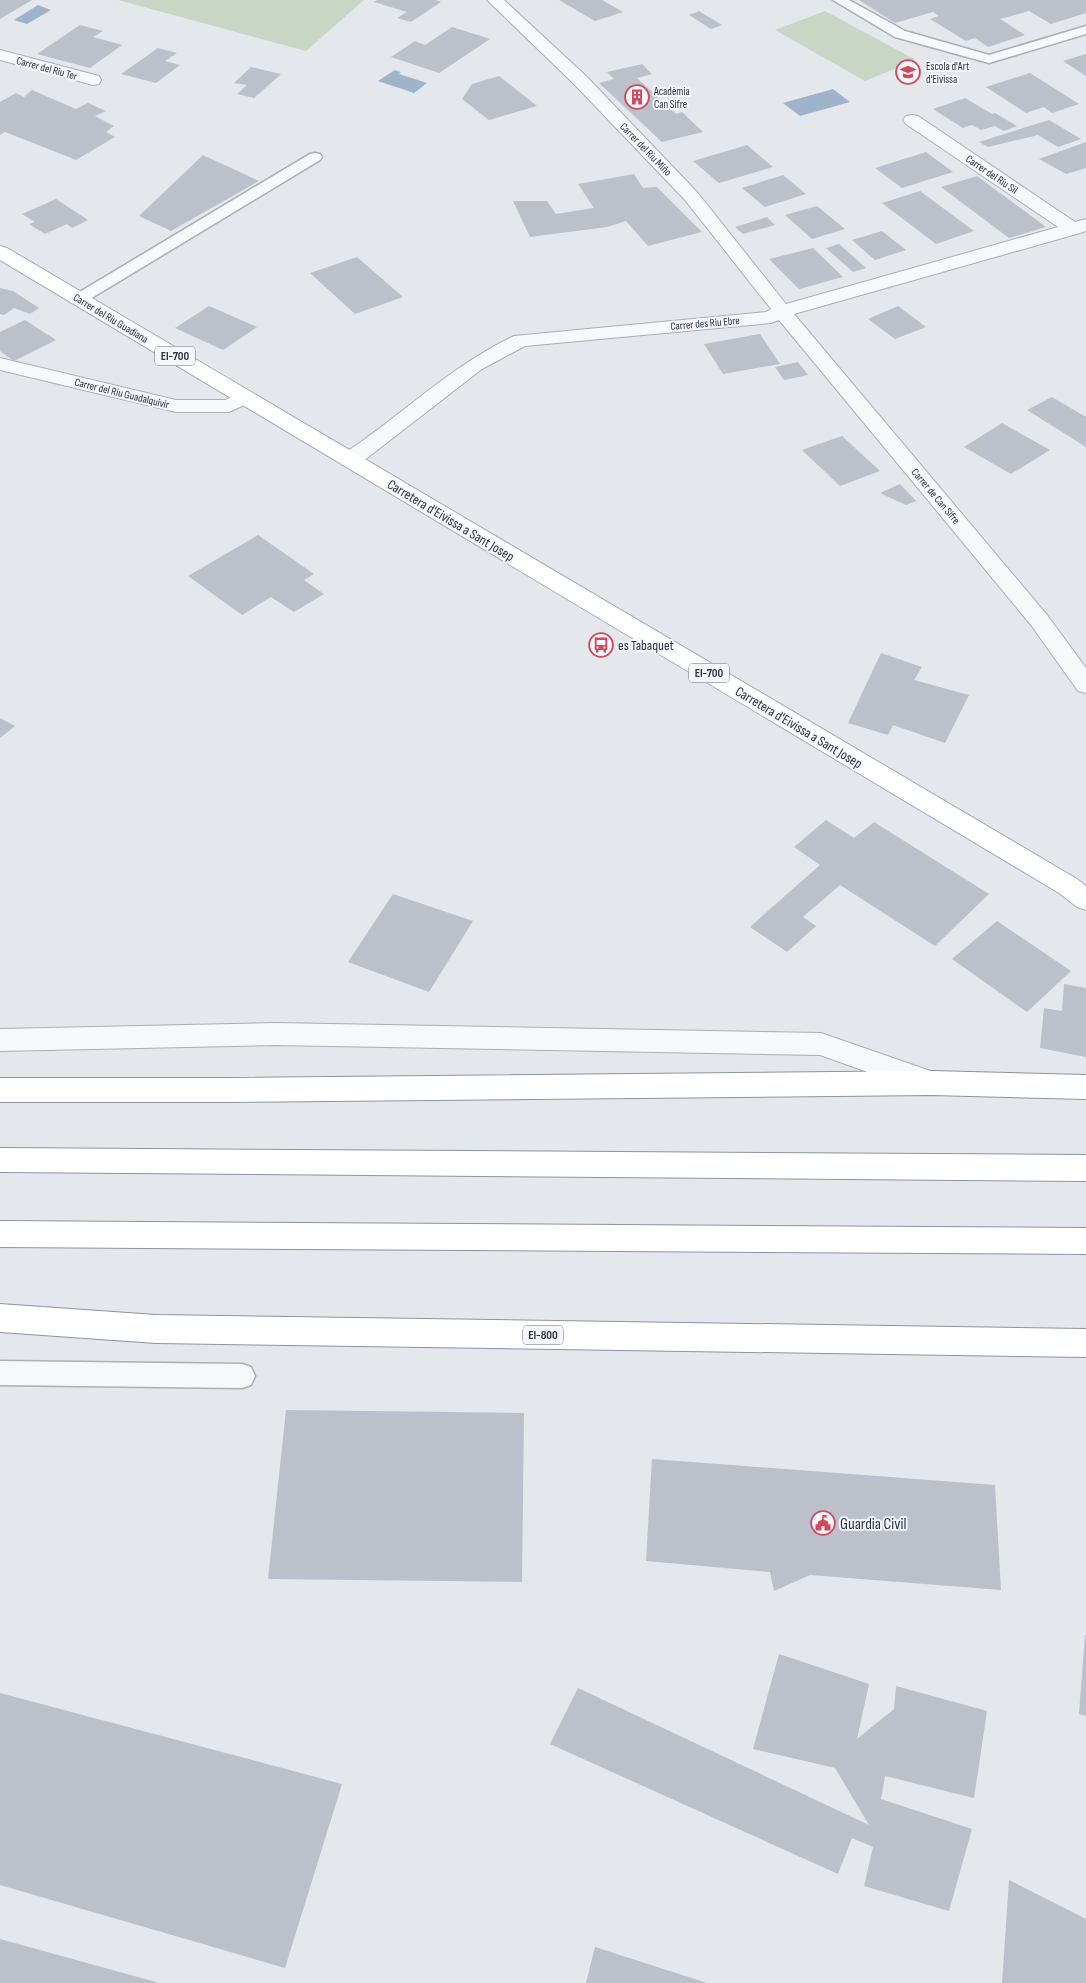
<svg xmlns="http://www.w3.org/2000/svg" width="1086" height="1983" font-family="'Sofia Sans Condensed',sans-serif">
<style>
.green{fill:#c9d6c5}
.water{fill:#9fb4cc}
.building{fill:#bbc0ca}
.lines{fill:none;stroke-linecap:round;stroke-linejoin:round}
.service-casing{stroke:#a9aeb7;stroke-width:3}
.minor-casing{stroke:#a9aeb7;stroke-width:2}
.primary-casing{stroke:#a3abb8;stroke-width:2}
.trunk-casing{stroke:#8b94a3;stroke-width:2}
.service{fill:#f7f8fa;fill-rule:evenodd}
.minor{fill:#f7f8fa;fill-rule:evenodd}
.primary{fill:#fff;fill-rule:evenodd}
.trunk{fill:#fff;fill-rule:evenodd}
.labels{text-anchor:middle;stroke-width:4;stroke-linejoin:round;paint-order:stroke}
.far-poi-label{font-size:11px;fill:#2b3445;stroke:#f4f6f9;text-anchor:start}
.far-street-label{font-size:11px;fill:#2b3445;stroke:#f4f6f9}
.shield{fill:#f4f6f9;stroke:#676e7b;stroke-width:1}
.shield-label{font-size:12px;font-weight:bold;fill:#2b3445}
.street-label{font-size:14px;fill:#2b3445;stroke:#f4f6f9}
.poi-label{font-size:14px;fill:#2b3445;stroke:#f4f6f9;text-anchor:start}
.near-poi-label{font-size:16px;fill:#2b3445;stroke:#f4f6f9;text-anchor:start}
</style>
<rect width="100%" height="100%" fill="#e4e7ec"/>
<!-- green -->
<g class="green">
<polygon points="118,0 364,0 306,51"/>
<polygon points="825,11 916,60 865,81 775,30"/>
</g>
<!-- water -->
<g class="water">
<polygon points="38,5 51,10 27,24 14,20"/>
<polygon points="395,70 401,72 399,74 427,83 414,93 378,81"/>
<polygon points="833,89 850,102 800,116 783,103"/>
</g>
<!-- building -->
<g class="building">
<polygon points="0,0 32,0 0,19"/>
<polygon points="377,0 436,0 441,2 411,22 397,18 407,12 374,2"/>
<polygon points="559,0 602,0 623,12 595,21"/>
<polygon points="859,0 1086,0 1086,13 1051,24 1029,11 1000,19 1025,35 988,47 975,38 966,41 930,19 939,16 933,12 895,23"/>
<polygon points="699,11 722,25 711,29 689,15"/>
<polygon points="80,25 103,31 93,37 122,45 90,68 37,54"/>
<polygon points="452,27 490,39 439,73 391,57 415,41 425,45"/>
<polygon points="158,48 177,53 165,61 180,65 156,83 121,74"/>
<polygon points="1086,54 1086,76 1063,61"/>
<polygon points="642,64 652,74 637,78 676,114 682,112 703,132 662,142 599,83 614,79 607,72"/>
<polygon points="251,67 281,74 254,98 237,94 247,85 234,83"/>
<polygon points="1030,73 1079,104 1052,113 1044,107 1026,113 986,87"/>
<polygon points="499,76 537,106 489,120 462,99 472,84"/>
<polygon points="32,90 76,109 88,103 106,111 95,116 114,126 106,132 115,137 76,160 5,132 0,135 0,102 16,93 24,97"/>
<polygon points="965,98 992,114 995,113 1017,126 1004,131 995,126 981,130 972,125 963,128 933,109"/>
<polygon points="1049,120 1081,139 1058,147 1038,135 988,147 979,142"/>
<polygon points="1086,142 1086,168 1066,174 1039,159"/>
<polygon points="747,145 773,167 719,183 693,161"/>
<polygon points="926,152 953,172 902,188 875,168"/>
<polygon points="203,155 259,181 171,231 139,216"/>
<polygon points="634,174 643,188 657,187 702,232 648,246 626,221 607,227 530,237 513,201 547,201 556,214 594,208 578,184"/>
<polygon points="783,175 806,194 765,207 742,188"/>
<polygon points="977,176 1046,227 1009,238 941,187"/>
<polygon points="920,191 974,231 936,244 882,203"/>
<polygon points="56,199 88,220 72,228 67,224 45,234 29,224 35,222 22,214"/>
<polygon points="817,206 845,229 812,239 785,215"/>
<polygon points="767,217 775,225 743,234 735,227"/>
<polygon points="882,231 906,250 875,260 852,240"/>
<polygon points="839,244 866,268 853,272 826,248"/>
<polygon points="813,248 843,277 799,289 769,259"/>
<polygon points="357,257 403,297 355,314 310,273"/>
<polygon points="0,288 13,291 39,308 30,314 14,308 4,315 0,314"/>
<polygon points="209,306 257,327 223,350 175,328"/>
<polygon points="898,306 926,327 895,339 868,319"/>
<polygon points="25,320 56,340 14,361 0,351 0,332"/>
<polygon points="760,334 780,364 723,374 704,344"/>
<polygon points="798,362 808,375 784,380 775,367"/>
<polygon points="1052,397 1086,417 1086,447 1027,410"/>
<polygon points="1002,423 1050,450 1011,474 964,447"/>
<polygon points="842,436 880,471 840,486 802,450"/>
<polygon points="900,484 916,501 906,505 880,493"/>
<polygon points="258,535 314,574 304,580 324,594 294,612 271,597 242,615 188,576"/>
<polygon points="881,653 922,667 914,680 969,695 945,743 893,725 888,735 848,723"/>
<polygon points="0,718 15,726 0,738"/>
<polygon points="826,820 854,838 874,822 989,894 935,946 840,885 803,917 816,926 787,952 750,927 820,865 794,847"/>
<polygon points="393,894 473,921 429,992 348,962"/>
<polygon points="997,921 1071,971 1027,1012 952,959"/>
<polygon points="1064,984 1086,988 1086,1057 1040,1048 1044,1008 1062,1011"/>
<polygon points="286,1410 524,1413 522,1582 268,1579"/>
<polygon points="652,1459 995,1485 1001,1590 810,1575 774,1591 770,1572 646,1561"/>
<polygon points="1085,1635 1086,1635 1086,1716 1079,1714"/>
<polygon points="779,1654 869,1684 857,1739 894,1709 896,1686 987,1711 974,1798 885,1776 881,1799 972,1829 949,1911 864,1886 873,1847 852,1838 838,1874 550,1744 578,1688 869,1825 835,1768 753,1749"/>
<polygon points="0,1693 342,1784 285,1968 0,1885"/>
<polygon points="1009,1880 1086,1919 1086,1983 1002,1983"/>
<polygon points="0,1939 156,1982 156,1983 0,1983"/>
<polygon points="595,1947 707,1983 586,1983"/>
</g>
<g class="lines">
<!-- service casing -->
<g class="service-casing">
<g id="service">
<polygon points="833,0 849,0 905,31 989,55 1086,26 1086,34 989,63 895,37"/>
<polygon points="315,153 320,154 322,157 320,160 85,302 73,302 71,299 73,296 310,154"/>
<polygon points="0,1361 242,1364 251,1367 255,1376 251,1385 242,1388 0,1385"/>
</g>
</g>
<!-- minor casing -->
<g class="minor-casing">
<g id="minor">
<path d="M487,0h17l82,76 111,116 89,112 272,-77 -152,-103 -3,-4 3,-4 6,-1 6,1 157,106 11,-3v12l-6,2 -286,81 253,301 39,53v25l-8,-2 -47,-66 -252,-305 -8,3 -246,23 -43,23 -124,96 -8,1 -8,-1 -3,-5 3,-5c59,-39 108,-89 172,-119l252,-24 5,-3 -86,-109 -111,-116z"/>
<polygon points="0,50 99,76 101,80 99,84 93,85 0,60"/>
<polygon points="0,358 176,400 225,400 244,392 251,394 254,398 251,402 229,412 176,412 0,370"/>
<polygon points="275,1023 821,1033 942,1075 946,1083 942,1091 932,1095 820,1055 275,1045 0,1051 0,1029"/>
</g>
</g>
<!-- primary casing -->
<g class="primary-casing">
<polygon id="primary" points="0,246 7,248 1077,879 1086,886 1086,910 1077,907 1059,893 0,260"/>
</g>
<!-- trunk casing -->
<g class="trunk-casing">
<g id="trunk">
<polygon points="932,1071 1086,1075 1086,1099 932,1095 227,1102 0,1102 0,1078 227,1078"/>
<polygon points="0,1148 1086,1155 1086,1181 0,1172"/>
<polygon points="0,1221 1086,1228 1086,1254 0,1247"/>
<polygon points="0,1304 156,1315 1086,1329 1086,1357 156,1343 0,1332"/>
</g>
</g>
<!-- service -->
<use href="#service" class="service"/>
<!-- minor -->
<use href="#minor" class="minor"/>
<!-- primary -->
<use href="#primary" class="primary"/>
<!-- trunk -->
<use href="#trunk" class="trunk"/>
</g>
<!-- icons -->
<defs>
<g id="school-ring" transform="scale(1.25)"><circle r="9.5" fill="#f4f6f9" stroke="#d1495b" stroke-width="1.5"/><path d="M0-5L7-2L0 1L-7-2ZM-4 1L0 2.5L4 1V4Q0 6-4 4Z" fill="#d1495b"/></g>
<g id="building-ring" transform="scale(1.25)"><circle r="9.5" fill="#f4f6f9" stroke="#d1495b" stroke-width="1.5"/><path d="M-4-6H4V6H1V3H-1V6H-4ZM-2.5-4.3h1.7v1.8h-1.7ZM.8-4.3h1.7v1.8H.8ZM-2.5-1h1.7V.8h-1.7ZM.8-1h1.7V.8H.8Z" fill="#d1495b"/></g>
<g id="bus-ring" transform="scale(1.25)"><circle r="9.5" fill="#f4f6f9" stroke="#d1495b" stroke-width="1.5"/><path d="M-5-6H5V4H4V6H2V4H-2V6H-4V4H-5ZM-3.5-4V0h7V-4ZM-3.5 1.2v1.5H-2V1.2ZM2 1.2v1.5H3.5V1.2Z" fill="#d1495b"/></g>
<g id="civic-ring" transform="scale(1.25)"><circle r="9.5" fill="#f4f6f9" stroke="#d1495b" stroke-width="1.5"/><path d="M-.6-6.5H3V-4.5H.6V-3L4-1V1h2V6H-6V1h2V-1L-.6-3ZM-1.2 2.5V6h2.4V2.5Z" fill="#d1495b"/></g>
</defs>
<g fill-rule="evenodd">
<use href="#school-ring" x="908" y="72"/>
<use href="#building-ring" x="637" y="97"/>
<use href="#bus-ring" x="601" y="645"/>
<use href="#civic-ring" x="823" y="1523"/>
</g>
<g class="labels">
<!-- far-poi labels -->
<g class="far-poi-label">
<text x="926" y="70">Escola d'Art<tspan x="926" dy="13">d'Eivissa</tspan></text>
<text x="654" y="95">Acadèmia<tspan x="654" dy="13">Can Sifre</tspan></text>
</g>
<!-- far-street labels -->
<g class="far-street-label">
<text transform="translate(47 68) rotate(15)" y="4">Carrer del Riu Ter</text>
<text transform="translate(646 149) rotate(46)" y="4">Carrer del Riu Miño</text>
<text transform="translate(992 174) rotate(34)" y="4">Carrer del Riu Sil</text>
<text transform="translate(111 318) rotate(31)" y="4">Carrer del Riu Guadiana</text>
<text transform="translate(705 323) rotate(-5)" y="4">Carrer des Riu Ebre</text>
<text transform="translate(122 393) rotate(14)" y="4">Carrer del Riu Guadalquivir</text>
<text transform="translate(936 496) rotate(50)" y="4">Carrer de Can Sifre</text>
</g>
<!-- shield labels -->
<g class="shield">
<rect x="155" y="346.5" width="40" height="19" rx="4"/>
<rect x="689" y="663.5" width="40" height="19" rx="4"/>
<rect x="523" y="1325.5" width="40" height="19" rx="4"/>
</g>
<g class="shield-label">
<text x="175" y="360">EI-700</text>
<text x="709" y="677">EI-700</text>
<text x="543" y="1339">EI-800</text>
</g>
<!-- street labels -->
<g class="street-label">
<text transform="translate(451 520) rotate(31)" y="5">Carretera d'Eivissa a Sant Josep</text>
<text transform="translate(799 727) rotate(31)" y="5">Carretera d'Eivissa a Sant Josep</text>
</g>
<!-- poi labels -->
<g class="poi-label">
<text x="618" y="650">es Tabaquet</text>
</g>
<!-- near-poi labels -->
<g class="near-poi-label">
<text x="840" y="1529">Guardia Civil</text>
</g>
</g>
</svg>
